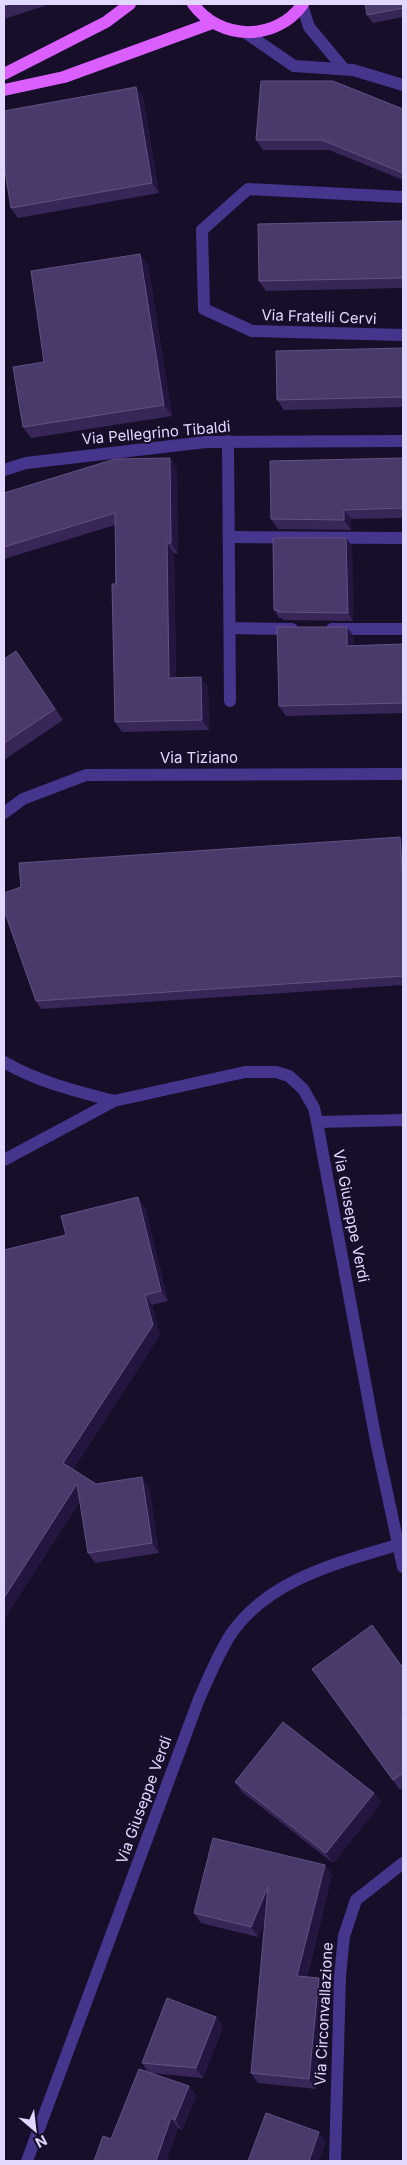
<svg xmlns="http://www.w3.org/2000/svg" width="407" height="2165" font-family="Inter,sans-serif">
<style>
.lines{fill:none;stroke-linecap:round;stroke-linejoin:round}
.street{stroke:#46358d;stroke-width:12}
.primary{stroke:#db5fff;stroke-width:12}
.wall{fill:#382659}
.shaded-wall{fill:#23153f}
.building{fill:#4a396b;stroke:#625282}
.labels{text-anchor:middle;stroke-width:4;stroke-linejoin:round;paint-order:stroke}
.street-label{font-size:15px;fill:#e2d8ff;stroke:#170e2a}
</style>
<rect width="100%" height="100%" fill="#170e2a"/>
<g class="lines">
<!-- street -->
<g class="street">
<polyline points="302,5 309,27 344,69"/>
<polyline points="246,33 294,66 353,70 403,85"/>
<polyline points="403,197 248,189 202,230 204,309 252,331 403,335"/>
<polyline points="228,441 230,701"/>
<polyline points="4,470 26,463 206,442 403,441"/>
<polyline points="229,537 403,538"/>
<polyline points="230,628 292,629"/>
<polyline points="332,629 403,629"/>
<polyline points="4,813 23,799 86,775 403,774"/>
<path d="M4,1062c34,20 72,29 110,39"/>
<polyline points="317,1122 403,1120"/>
<polyline points="4,1160 114,1101 245,1072 276,1072 289,1076 303,1089 314,1108 317,1122 376,1441 403,1567"/>
<path d="M27,2161l172,-462c10,-22 19,-45 32,-65 38,-55 107,-71 166,-89"/>
<polyline points="335,2161 340,1976 344,1936 356,1900 403,1863"/>
</g>
<!-- primary -->
<g class="primary">
<path d="M193,4c27,37 83,38 110,0"/>
<polyline points="4,74 106,22 130,4"/>
<polyline points="4,90 64,77 212,23"/>
</g>
</g>
<!-- wall -->
<g class="wall">
<polygon points="4,4 50,4 4,19"/>
<polygon points="403,4 403,17 373,23 367,15"/>
<polygon points="136,87 143,97 159,193 18,218 11,208"/>
<polygon points="403,109 403,180 329,150 263,150 256,140"/>
<polygon points="403,221 403,288 266,291 259,281"/>
<polygon points="148,265 172,416 31,438 23,427 44,362"/>
<polygon points="403,348 403,407 284,410 277,400"/>
<polygon points="403,458 403,518 351,519 351,530 278,529 271,519"/>
<polygon points="177,468 178,553 174,553 176,678 208,687 209,730 122,732 115,722 115,525 4,559 4,493"/>
<polygon points="346,538 352,546 353,621 283,620 282,618 279,618 274,610"/>
<polygon points="354,637 354,645 403,644 403,713 286,716 279,706"/>
<polygon points="16,651 63,720 4,760 4,659"/>
<polygon points="403,841 403,985 41,1009 36,1001 21,887"/>
<polygon points="145,1207 168,1301 152,1305 160,1335 73,1469 96,1484 149,1487 159,1553 95,1563 88,1553 80,1501 4,1619 66,1235"/>
<polygon points="403,1668 403,1788 400,1790 312,1669"/>
<polygon points="235,1782 374,1793 381,1803 333,1863 242,1792"/>
<polygon points="325,1865 332,1875 307,1976 326,1987 316,2089 258,2083 251,2073 265,1921 258,1937 201,1923 194,1913"/>
<polygon points="216,2017 223,2027 203,2078 151,2073 189,2086 196,2096 182,2130 178,2128 166,2161 94,2161 111,2139 148,2072 142,2063"/>
</g>
<!-- shaded-wall -->
<g class="shaded-wall">
<polygon points="136,87 143,97 159,193 152,183"/>
<polygon points="140,254 148,265 172,416 164,405"/>
<polygon points="170,458 177,468 178,553 171,543"/>
<polygon points="344,510 351,519 351,530 344,520"/>
<polygon points="346,538 352,546 353,621 348,613"/>
<polygon points="167,543 174,553 176,688 169,678"/>
<polygon points="347,627 354,637 354,656 347,646"/>
<polygon points="201,677 208,687 209,730 202,720"/>
<polygon points="400,837 403,841 403,882"/>
<polygon points="138,1197 145,1207 168,1301 161,1291"/>
<polygon points="145,1295 152,1305 160,1335 70,1473 63,1463"/>
<polygon points="142,1477 149,1487 159,1553 152,1543"/>
<polygon points="77,1484 84,1494 4,1619 4,1598"/>
<polygon points="374,1793 381,1803 333,1863 326,1853"/>
<polygon points="325,1865 332,1875 304,1985 297,1976"/>
<polygon points="268,1887 275,1897 258,1937 251,1927"/>
<polygon points="319,1978 326,1987 316,2089 309,2079"/>
<polygon points="216,2017 223,2027 203,2078 196,2068"/>
<polygon points="189,2086 196,2096 182,2130 175,2120"/>
<polygon points="171,2118 178,2128 166,2161 156,2161"/>
<polygon points="319,2132 326,2142 319,2161 309,2161"/>
</g>
<!-- building -->
<g class="building">
<polygon points="4,4 11,4 4,6"/>
<polygon points="365,4 403,4 403,8 367,15"/>
<polygon points="261,81 333,81 403,109 403,173 322,140 256,140"/>
<polygon points="136,87 152,183 11,208 4,165 4,111"/>
<polygon points="403,221 403,278 259,281 258,224"/>
<polygon points="140,254 164,405 23,427 13,367 44,362 31,271"/>
<polygon points="403,348 403,397 277,400 276,351"/>
<polygon points="170,458 171,543 167,543 169,678 201,677 202,720 115,722 112,584 116,584 115,513 4,547 4,493 115,459"/>
<polygon points="403,458 403,508 344,510 344,520 271,519 270,461"/>
<polygon points="273,538 346,538 348,613 278,612 278,610 274,610"/>
<polygon points="277,627 347,627 347,646 403,644 403,703 279,706"/>
<polygon points="16,651 55,709 4,743 4,659"/>
<polygon points="400,837 403,882 403,976 36,1001 4,910 4,893 21,887 19,863"/>
<polygon points="138,1197 161,1291 145,1295 153,1325 63,1463 96,1484 142,1477 152,1543 88,1553 77,1484 4,1598 4,1250 66,1235 61,1216"/>
<polygon points="372,1625 403,1668 403,1715 400,1717 403,1721 403,1773 393,1780 312,1669"/>
<polygon points="283,1722 374,1793 326,1853 235,1782"/>
<polygon points="213,1838 325,1865 297,1976 319,1978 309,2079 251,2073 268,1887 251,1927 194,1913"/>
<polygon points="167,1998 216,2017 196,2068 142,2063"/>
<polygon points="139,2069 189,2086 175,2120 171,2118 156,2161 94,2161 103,2136 111,2139"/>
<polygon points="266,2113 319,2132 309,2161 248,2161"/>
</g>
<g class="labels">
<!-- street labels -->
<g class="street-label">
<text transform="translate(319 317) rotate(2)" y="5">Via Fratelli Cervi</text>
<text transform="translate(156 433) rotate(-5)" y="5">Via Pellegrino Tibaldi</text>
<text x="199" y="763">Via Tiziano</text>
<text transform="translate(351 1216) rotate(79)" y="5">Via Giuseppe Verdi</text>
<text transform="translate(144 1800) rotate(-70)" y="5">Via Giuseppe Verdi</text>
<text transform="translate(324 2014) rotate(-87)" y="5">Via Circonvallazione</text>
</g>
</g>
<!-- border -->
<rect width="407" height="2165" fill="none" stroke="#e2d8ff" stroke-width="10"/>
<!-- north arrow -->
<g transform="translate(35 2130) rotate(152)" stroke="#170e2a" stroke-width="4" paint-order="stroke">
<path d="M0-4L9 19L0 12L-9 19Z" fill="#e2d8ff"/>
<text y="-8" font-size="14" font-weight="bold" text-anchor="middle" fill="#e2d8ff">N</text>
</g>
</svg>
